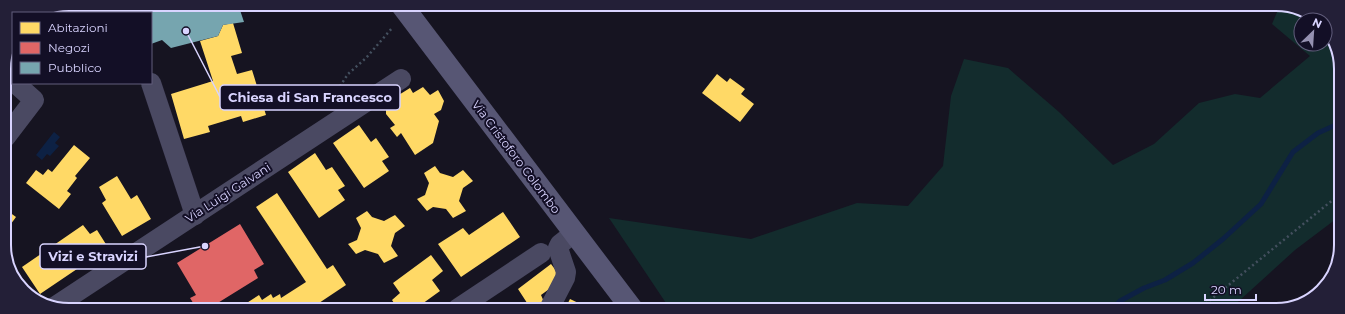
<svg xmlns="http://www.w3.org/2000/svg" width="1345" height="314" font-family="Montserrat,sans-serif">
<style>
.green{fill:#132c2d}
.water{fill:#0d2144}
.homes{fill:#ffd966}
.shops{fill:#e06666}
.public{fill:#76a5af}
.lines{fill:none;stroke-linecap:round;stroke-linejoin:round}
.stream{stroke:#0d2144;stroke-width:5}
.path{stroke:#44505f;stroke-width:2.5;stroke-dasharray:2 3;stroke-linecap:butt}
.minor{stroke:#4a4962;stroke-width:20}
.secondary{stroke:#575674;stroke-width:22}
.labels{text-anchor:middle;stroke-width:4;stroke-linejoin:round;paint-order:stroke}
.street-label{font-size:12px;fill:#d9d4ff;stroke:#130f26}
.rim{fill:none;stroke:#d9d4ff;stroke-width:2}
.leader{fill:none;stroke:#d9d4ff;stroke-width:1.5}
.callout-dot{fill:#d9d4ff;stroke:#130f26;stroke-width:1.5}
.callout{fill:#130f26;stroke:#d9d4ff;stroke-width:1.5}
.callout-label{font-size:13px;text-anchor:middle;font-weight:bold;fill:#d9d4ff}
</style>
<rect width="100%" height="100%" fill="#161421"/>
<!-- green -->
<polygon class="green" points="1280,5 1289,5 1316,20 1301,20 1301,44 1325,44 1325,29 1340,56 1340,216 1295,250 1229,310 670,309 609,218 751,239 857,203 908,206 943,166 951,96 964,59 1008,68 1059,112 1113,165 1154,144 1199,103 1235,94 1260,98 1310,56 1272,24"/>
<!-- water -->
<polygon class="water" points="54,132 60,137 55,143 59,146 50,156 47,154 42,160 36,155"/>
<!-- homes -->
<g class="homes">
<polygon points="233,23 242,53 231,56 237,74 252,70 266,115 243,122 241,116 208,126 210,132 184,139 171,94 213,81 200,41 218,36 223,25"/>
<polygon points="717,74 727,82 730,78 745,89 741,94 754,104 740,122 702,93"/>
<polygon points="423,87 430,95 438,90 444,101 441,110 434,114 439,121 433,143 415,155 401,133 397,137 390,128 395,125 386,114 386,108 389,101 410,88 413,93"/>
<polygon points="359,125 371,142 376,138 389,157 382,161 389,171 364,188 333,143"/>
<polygon points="74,145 90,158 75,176 77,178 67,191 71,194 59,209 26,183 36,170 43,175 48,169 52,172"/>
<polygon points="315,153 326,170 332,167 345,186 338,190 345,200 319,218 288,172"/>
<polygon points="435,166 440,173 453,177 463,170 473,181 463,188 459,201 466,211 453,218 446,209 433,207 427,211 417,199 425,195 429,183 424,173"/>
<polygon points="117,176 131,199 137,195 151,219 122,236 102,203 106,200 99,187"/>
<polygon points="277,193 327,269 333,265 346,285 310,309 244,309 242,306 259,295 262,300 271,294 273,298 280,294 281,298 306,282 256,207"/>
<polygon points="5,209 16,217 5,232"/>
<polygon points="367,211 372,217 384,221 395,215 405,226 395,233 391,246 398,256 384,263 378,254 365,250 356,254 348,244 357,240 361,228 356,218"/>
<polygon points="503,212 520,237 461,277 438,244 463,228 469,235"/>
<polygon points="83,225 90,234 97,230 109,249 86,264 81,256 72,262 77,269 40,294 22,267"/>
<polygon points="431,255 443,271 432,280 440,291 415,309 398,309 392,300 400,293 393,283"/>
<polygon points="551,264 557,272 552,287 541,295 544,302 534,309 531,309 518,289"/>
<polygon points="570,299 591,309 565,309"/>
</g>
<!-- shops -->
<polygon class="shops" points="240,224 264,264 254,270 258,278 208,309 197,309 190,298 196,295 177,263"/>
<!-- public -->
<polygon class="public" points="139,4 238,4 244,22 223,25 218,36 171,48 162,40 151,44 151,13 141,13"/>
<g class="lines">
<!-- stream -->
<polyline class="stream" points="1112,310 1120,301 1144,288 1165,280 1193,263 1223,239 1261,204 1293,152 1318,133 1340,123"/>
<!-- path -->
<g class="path">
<polyline points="329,103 348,74 366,58 393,27"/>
<polyline points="1198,310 1340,194"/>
</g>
<!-- minor -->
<g class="minor">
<polyline points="126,8 128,13"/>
<polyline points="151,83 195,215"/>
<polyline points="5,138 34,100 15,83"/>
<polyline points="54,307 401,79"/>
<polyline points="457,309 541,253"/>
<polyline points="549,309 565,278 566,272 558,248 560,244 574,233"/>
</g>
<!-- secondary -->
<polyline class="secondary" points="401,4 632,309"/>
</g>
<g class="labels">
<!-- street labels -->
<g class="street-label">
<text transform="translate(516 157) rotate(53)" y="4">Via Cristoforo Colombo</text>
<text transform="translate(228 193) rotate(-33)" y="4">Via Luigi Galvani</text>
</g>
</g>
<!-- crop -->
<path d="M0 0H1345V314H0ZM69 11H1276A58 58 0 0 1 1334 69V245A58 58 0 0 1 1276 303H69A58 58 0 0 1 11 245V69A58 58 0 0 1 69 11Z" fill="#231f37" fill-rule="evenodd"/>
<path class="rim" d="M69 11H1276A58 58 0 0 1 1334 69V245A58 58 0 0 1 1276 303H69A58 58 0 0 1 11 245V69A58 58 0 0 1 69 11Z"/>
<!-- callouts -->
<path class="leader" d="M186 31L220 97M205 246L146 257"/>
<g class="callout-dot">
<circle cx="186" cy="31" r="4"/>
<circle cx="205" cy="246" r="4"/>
</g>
<g class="callout">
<rect x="220" y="85" width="180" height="25" rx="4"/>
<rect x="40" y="244" width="106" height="25" rx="4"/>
</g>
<g class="callout-label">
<text x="310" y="102">Chiesa di San Francesco</text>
<text x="93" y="261">Vizi e Stravizi</text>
</g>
<!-- legend -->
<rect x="12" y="12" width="140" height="72" fill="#130f26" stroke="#625e7d"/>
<rect x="20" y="22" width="20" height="12" fill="#ffd966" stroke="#625e7d"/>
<text x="48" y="32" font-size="12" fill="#d9d4ff">Abitazioni</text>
<rect x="20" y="42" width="20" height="12" fill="#e06666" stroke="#625e7d"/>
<text x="48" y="52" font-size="12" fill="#d9d4ff">Negozi</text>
<rect x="20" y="62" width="20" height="12" fill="#76a5af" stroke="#625e7d"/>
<text x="48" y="72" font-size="12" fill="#d9d4ff">Pubblico</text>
<!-- north arrow -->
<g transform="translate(1313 32) rotate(25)"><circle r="19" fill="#130f26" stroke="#625e7d"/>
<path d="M0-3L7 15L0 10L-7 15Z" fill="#9591b1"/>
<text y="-6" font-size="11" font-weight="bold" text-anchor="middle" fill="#d9d4ff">N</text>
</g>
<!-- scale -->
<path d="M1205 294v6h51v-6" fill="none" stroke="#d9d4ff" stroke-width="2"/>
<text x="1211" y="294" font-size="12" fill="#d9d4ff" stroke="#130f26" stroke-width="3" paint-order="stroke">20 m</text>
</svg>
